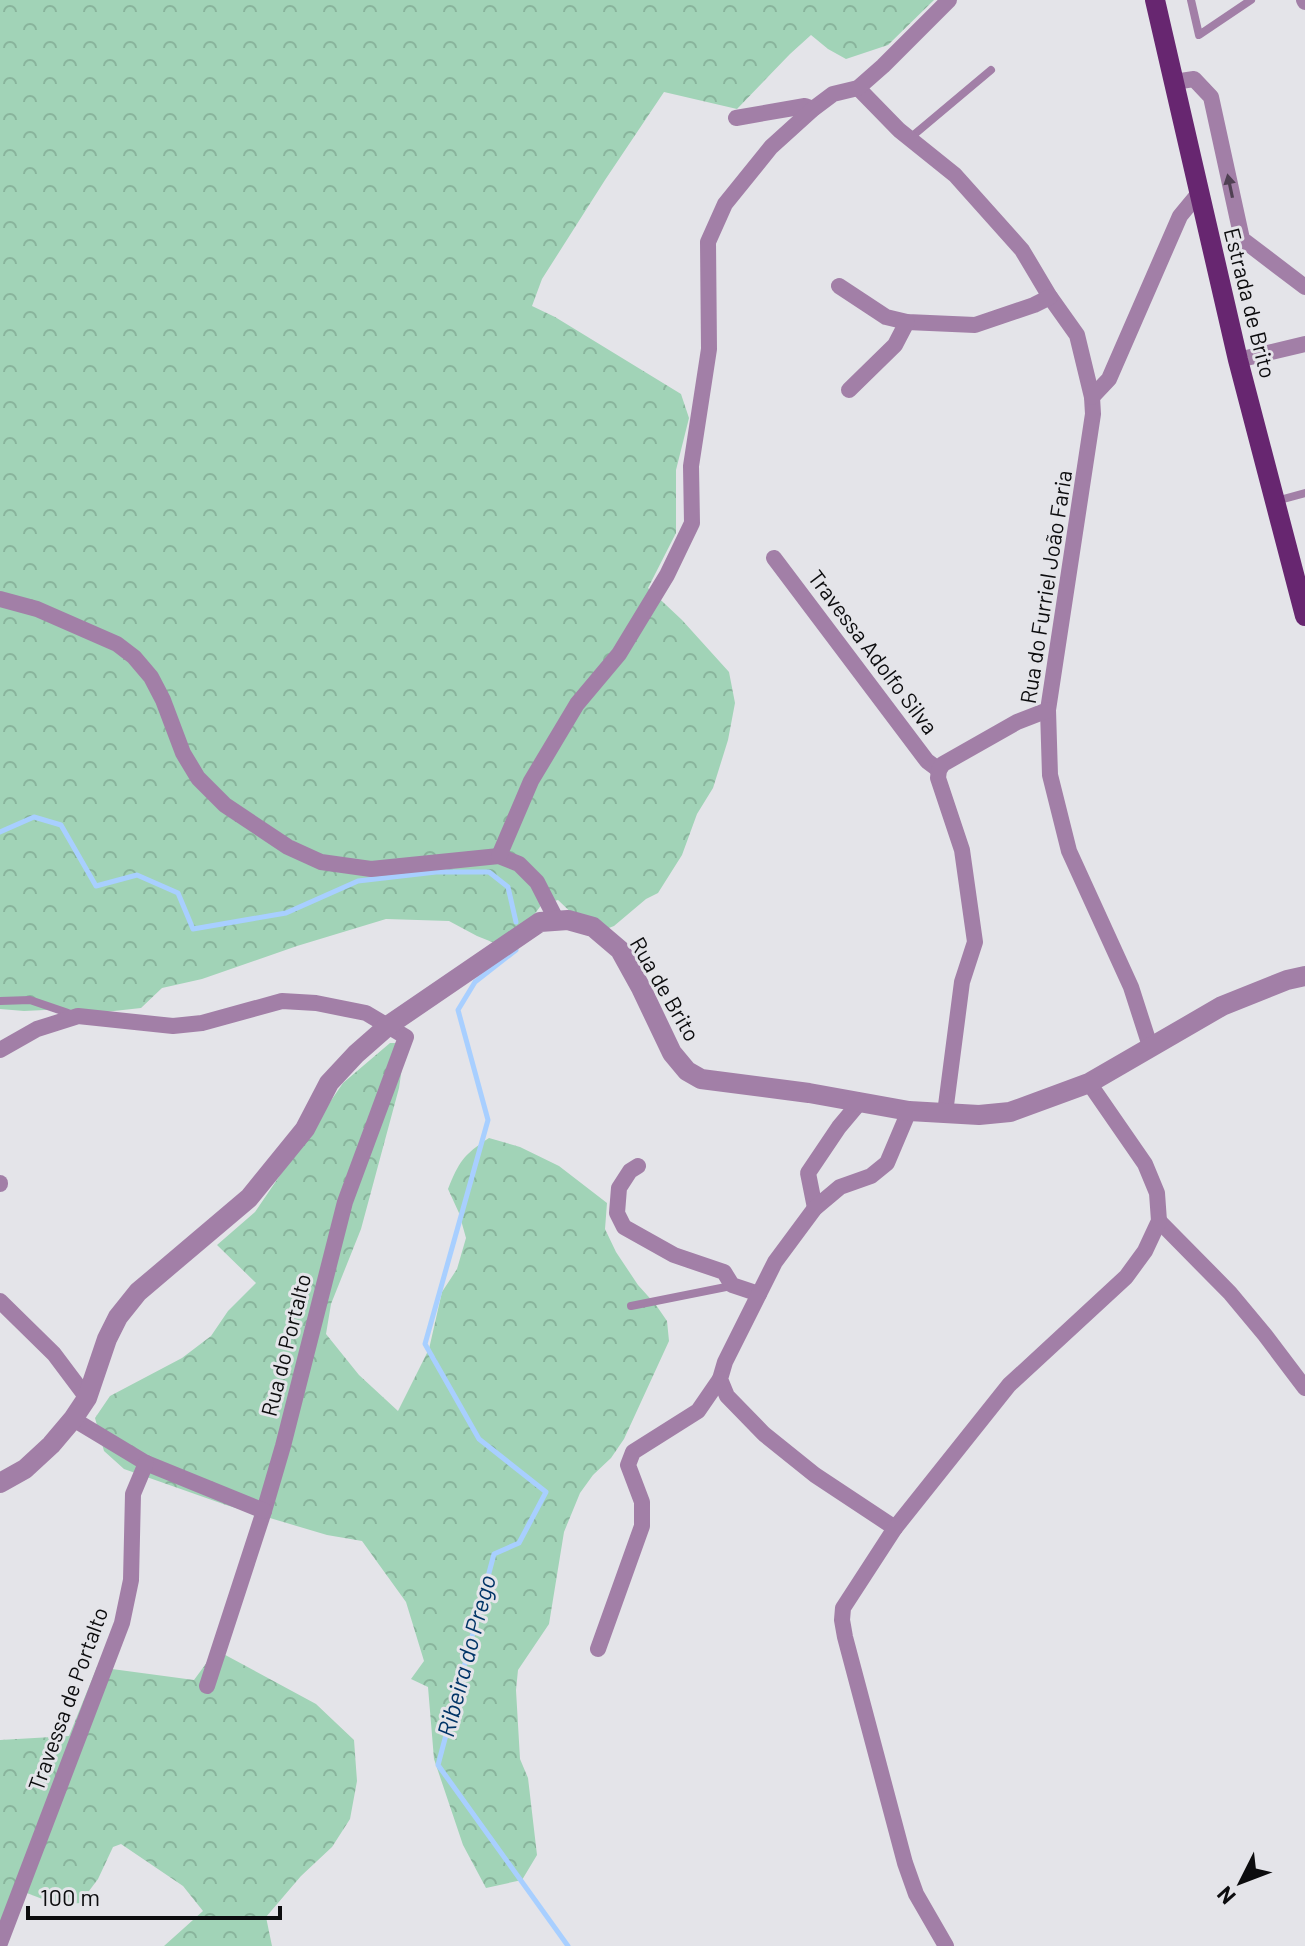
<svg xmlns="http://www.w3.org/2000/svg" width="1305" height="1946" font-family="Barlow,sans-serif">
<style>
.forest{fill:url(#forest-crowns)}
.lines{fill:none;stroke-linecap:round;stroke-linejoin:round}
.stream{stroke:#a8cfff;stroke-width:5}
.service{stroke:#a27fa7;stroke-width:8}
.minor{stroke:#a27fa7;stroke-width:16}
.tertiary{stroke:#a27fa7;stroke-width:20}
.primary{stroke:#672670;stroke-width:20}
.oneway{fill:#504053}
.labels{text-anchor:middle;stroke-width:6;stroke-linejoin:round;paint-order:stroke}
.street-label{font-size:22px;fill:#0c0c0e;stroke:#e4e4e9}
.water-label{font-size:24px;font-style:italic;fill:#003467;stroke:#e4e4e9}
</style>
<defs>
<pattern id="forest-crowns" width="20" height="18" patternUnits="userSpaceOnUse" patternTransform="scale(2)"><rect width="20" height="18" fill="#a1d3b7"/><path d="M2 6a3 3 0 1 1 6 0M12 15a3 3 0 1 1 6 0" fill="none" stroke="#89b49c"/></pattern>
</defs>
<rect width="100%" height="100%" fill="#e4e4e9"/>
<!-- forest -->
<g class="forest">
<polygon points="0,0 934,0 888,45 846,59 828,49 811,35 790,54 737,109 664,92 605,180 542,279 532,306 555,317 681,394 689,418 676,470 676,533 648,588 682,620 729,672 735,703 728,740 713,788 697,814 682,855 658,893 646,899 614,926 596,933 580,921 558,900 542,904 518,937 497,944 477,936 449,921 386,919 297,946 202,979 162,988 141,1008 96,1013 65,1009 24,1011 0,1009"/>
<path d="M390,1043h12l2,11 -5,34 -38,141 -30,75 -5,30 33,41 39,36 31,-62 13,-57 15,-23 9,-31 -7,-25 -11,-24c11,-27 15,-34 41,-51l31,9 39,19 48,37 -2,26 11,23 22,33 18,20 11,16 2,20 -45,98 -13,19 -18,17 -13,18 -16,39 -15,92 -31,46 -2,20 4,69 8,19 9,77 -15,25 -36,8 -23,-43 -29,-86 -6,-72 -17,-8 13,-18 -18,-59 -44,-61 -35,-6 -101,-30 -102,-36 -20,-18 -9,-33 15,-22 72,-38 29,-22 17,-25 28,-28 -39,-38 38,-33 88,-129z"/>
<polygon points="216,1650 316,1704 354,1740 357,1781 350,1819 332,1847 301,1876 266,1917 272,1946 164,1946 203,1911 183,1886 121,1844 113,1847 98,1879 80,1903 58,1905 19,1890 0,1933 0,1740 69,1736 97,1667 194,1680"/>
</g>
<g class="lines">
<!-- stream -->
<g class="stream">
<polyline points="0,832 34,817 61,825 96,886 137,875 178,893 193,929 286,913 358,881 436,872 489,872 508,887 516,922"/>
<polyline points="516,950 475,982 458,1010 488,1120 425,1344 479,1439 546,1492 519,1543 494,1554 438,1765 568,1946"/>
</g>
<!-- service -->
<g class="service">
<polyline points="1191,0 1199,35 1251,0"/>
<polyline points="910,138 991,70"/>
<polyline points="1276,501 1305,493"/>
<polyline points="0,1001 30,1000 74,1015"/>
<polyline points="631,1306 731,1286"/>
</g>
<!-- minor -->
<g class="minor">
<polyline points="1304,0 1305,2"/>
<polyline points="1174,82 1194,79 1211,97 1242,239 1305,287"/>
<polyline points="858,88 899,130 955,175 1022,250 1050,297 1077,335 1092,397 1093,414 1048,710 1050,775 1069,851 1131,987 1150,1046"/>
<polyline points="736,118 805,106 813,109"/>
<polyline points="839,286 886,317 907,322 975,325 1034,305 1050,297"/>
<polyline points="1238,360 1305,344"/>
<polyline points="849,390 895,345 907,322"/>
<polyline points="1092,397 1109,379 1180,216 1199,193"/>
<polyline points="774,558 927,761 939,770"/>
<polyline points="0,599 37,609 117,644 134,657 151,677 163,700 183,753 198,778 225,805 288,847 321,862 371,869 499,856 519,864 537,882 557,921"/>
<polyline points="499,856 531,781 577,704 619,654 667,575 692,523 691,466 709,349 708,242 725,204 771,147 813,109 833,94 858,88 883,66 949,0"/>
<polyline points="0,1050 37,1029 78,1016 173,1026 202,1023 282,1001 316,1003 366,1013 406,1037 345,1202 283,1446 264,1511 207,1686"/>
<polyline points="945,1113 962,982 975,942 962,850 938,778 939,770 943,764 1017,722 1048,710"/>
<polyline points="638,1166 630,1171 619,1188 617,1213 624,1227 674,1255 724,1272 732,1285 759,1294"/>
<polyline points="0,1184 0,1183"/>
<polyline points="815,1208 808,1173 839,1127 860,1102"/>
<polyline points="1159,1221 1230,1293 1265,1335 1305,1388"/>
<polyline points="0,1301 54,1354 87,1398"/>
<polyline points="73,1419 146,1463 264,1511"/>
<polyline points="895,1528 815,1475 764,1434 727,1396 720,1379 725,1362 775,1262 815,1208 840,1187 871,1176 887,1163 909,1111"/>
<polyline points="598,1649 642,1526 642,1502 628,1465 633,1452 698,1411 720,1379"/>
<polyline points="0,1943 122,1623 131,1580 133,1494 146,1463"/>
<polyline points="946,1946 916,1894 905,1863 845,1637 842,1620 843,1608 895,1528 1009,1385 1126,1277 1145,1251 1159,1221 1157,1193 1145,1164 1089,1083"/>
</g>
<!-- tertiary -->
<polyline class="tertiary" points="0,1483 25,1469 51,1445 73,1419 87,1398 107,1339 118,1317 138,1292 249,1198 305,1129 329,1083 356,1054 389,1025 540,922 568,920 593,927 620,950 641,988 672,1053 687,1071 701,1079 809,1093 909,1111 979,1115 1010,1112 1089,1083 1222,1006 1287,980 1305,976"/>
<!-- primary -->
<polyline class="primary" points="1155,0 1238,360 1305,616"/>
</g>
<!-- one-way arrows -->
<defs><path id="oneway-solid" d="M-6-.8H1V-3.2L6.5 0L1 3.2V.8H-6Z" transform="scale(2)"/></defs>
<use class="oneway" href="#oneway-solid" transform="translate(1230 186) rotate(-102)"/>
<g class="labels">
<!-- street labels -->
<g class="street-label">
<text transform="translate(1250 303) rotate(76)" y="8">Estrada de Brito</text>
<text transform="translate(1046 587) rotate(-81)" y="8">Rua do Furriel João Faria</text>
<text transform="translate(873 652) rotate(53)" y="8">Travessa Adolfo Silva</text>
<text transform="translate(665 989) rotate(60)" y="8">Rua de Brito</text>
<text transform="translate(286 1345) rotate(-76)" y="8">Rua do Portalto</text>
<text transform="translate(68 1699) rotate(-70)" y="8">Travessa de Portalto</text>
</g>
<!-- water labels -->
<g class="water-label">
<text transform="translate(467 1656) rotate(-75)" y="8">Ribeira do Prego</text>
</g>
</g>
<!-- north arrow -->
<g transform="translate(1241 1882) rotate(228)" stroke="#e4e4e9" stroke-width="6" paint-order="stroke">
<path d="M0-6L14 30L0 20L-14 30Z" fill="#0c0c0e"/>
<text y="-12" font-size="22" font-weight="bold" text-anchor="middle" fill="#0c0c0e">N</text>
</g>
<!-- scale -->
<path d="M28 1906v12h252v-12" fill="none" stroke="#0c0c0e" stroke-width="4"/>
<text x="40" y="1906" font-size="24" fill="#0c0c0e" stroke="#e4e4e9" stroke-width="6" paint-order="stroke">100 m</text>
</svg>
